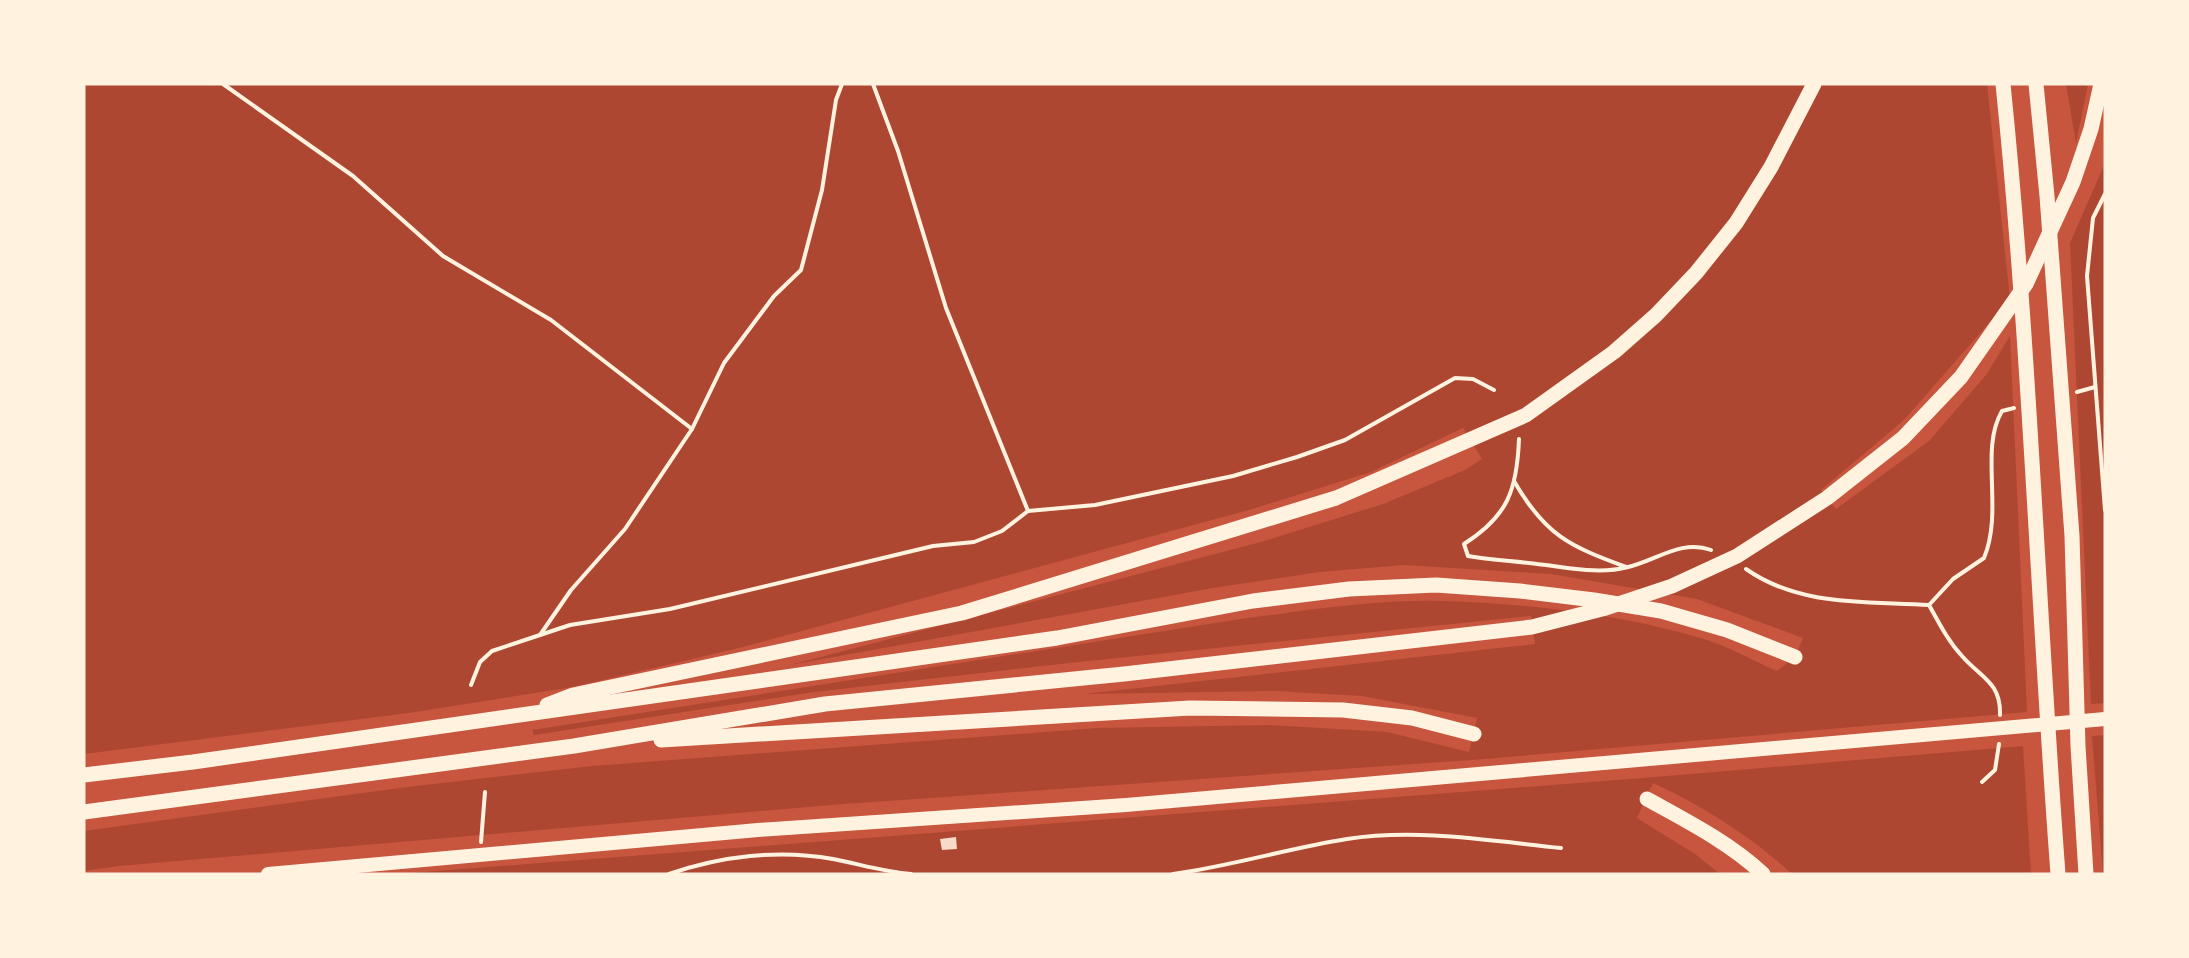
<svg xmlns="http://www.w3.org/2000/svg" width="2189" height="958" font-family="'IBM Plex Serif',serif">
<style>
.green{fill:#ae4732}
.building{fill:#f7dbc8}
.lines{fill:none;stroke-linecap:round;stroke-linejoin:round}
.path{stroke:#fff3e0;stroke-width:4}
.primary{stroke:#fff3e0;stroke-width:14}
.motorway{stroke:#fff3e0;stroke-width:15}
</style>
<rect width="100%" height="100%" fill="#c8553d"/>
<!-- green -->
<g class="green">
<path d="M84,84h1903l23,215 -106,121 -83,70 15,19 93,-68 57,-66 24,-39 17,376 -542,47 -654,46 -712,61 -35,5v-40l323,-44 185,-21 506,-38 171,-3 118,7 82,20 8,-34 -115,-22 -87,-5 -191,3 451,-50 -4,-28 -462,47 -255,29 -280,43 -2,-5 702,-110c69,-9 139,-21 208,-19 85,2 184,14 265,39 24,8 47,21 70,31l18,-14 8,-19 -106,-39 -146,-25 -147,-9 -85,7 -106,16 -423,77 471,-123 122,-38 82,-34 17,-11 -19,-31 -92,44 -122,38 -514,139 -162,38 -164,26 -325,41z"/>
<polygon points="2066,84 2088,84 2076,143"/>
<polygon points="2105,163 2105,703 2091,704 2070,243"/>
<polygon points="2105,735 2105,874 2103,874 2092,736"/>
<path d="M2023,746l8,128h-239c-40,-37 -89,-68 -139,-91l-16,35 58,36 25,20h-1322l1245,-96z"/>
</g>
<!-- building -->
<polygon class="building" points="956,837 957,849 942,850 940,839"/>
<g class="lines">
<!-- path -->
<g class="path">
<polyline points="223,84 353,176 443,256 551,320 692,429"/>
<polyline points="873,84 898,151 946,308 1028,511"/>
<polyline points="2105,194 2093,218 2087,276 2105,510"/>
<polyline points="2077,392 2095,387"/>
<path d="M1519,439c-2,51 -11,77 -55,105l4,12c23,4 46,5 69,8 30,3 61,11 91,3 29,-7 54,-28 83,-17"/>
<path d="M1514,481c31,54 55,65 112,86"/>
<path d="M1746,569c54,38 120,32 183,36 10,18 19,36 33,51 19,22 39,26 38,59"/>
<path d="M1929,605l24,-26 31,-21c20,-48 -5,-108 18,-147l12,-3"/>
<polyline points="540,635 570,625 670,609 933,546 974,542 1002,531 1028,511 1095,505 1233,476 1297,457 1345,440 1455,378 1473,379 1494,390"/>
<polyline points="471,685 480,662 492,651 540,635 571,590 625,529 692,429 724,363 774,296 801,270 822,190 836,100 842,84"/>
<polyline points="1982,782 1995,770 1999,744"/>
<polyline points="481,842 485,792"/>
<path d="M669,874c52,-18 110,-25 164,-15 26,5 51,13 78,15"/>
<path d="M1173,874c59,-8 116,-26 174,-35 70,-11 145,2 214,9"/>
</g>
<!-- primary -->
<polyline class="primary" points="268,874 758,830 1126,805 2105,719"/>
<!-- motorway -->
<g class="motorway">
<path d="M2003,84c27,263 35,527 55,790"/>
<polyline points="2036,84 2047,196 2072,536 2078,746 2086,874"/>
<polyline points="547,705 573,695 962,613 1336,498 1526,415 1614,352 1656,315 1696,273 1736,223 1771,167 1814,84"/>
<polyline points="661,740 1190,708 1343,710 1412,718 1474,734"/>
<polyline points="84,775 193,762 1057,638 1253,601 1349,589 1436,585 1520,591 1594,600 1661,611 1727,630 1795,657"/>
<path d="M1647,799c40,22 83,44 116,75"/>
<polyline points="84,812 574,746 825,704 1124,674 1532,627 1606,608 1672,586 1737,556 1827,498 1903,438 1961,377 2026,284 2073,182 2091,129 2101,84"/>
</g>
</g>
<!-- border -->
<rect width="2189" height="958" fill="none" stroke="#fff3e0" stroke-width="171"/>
</svg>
